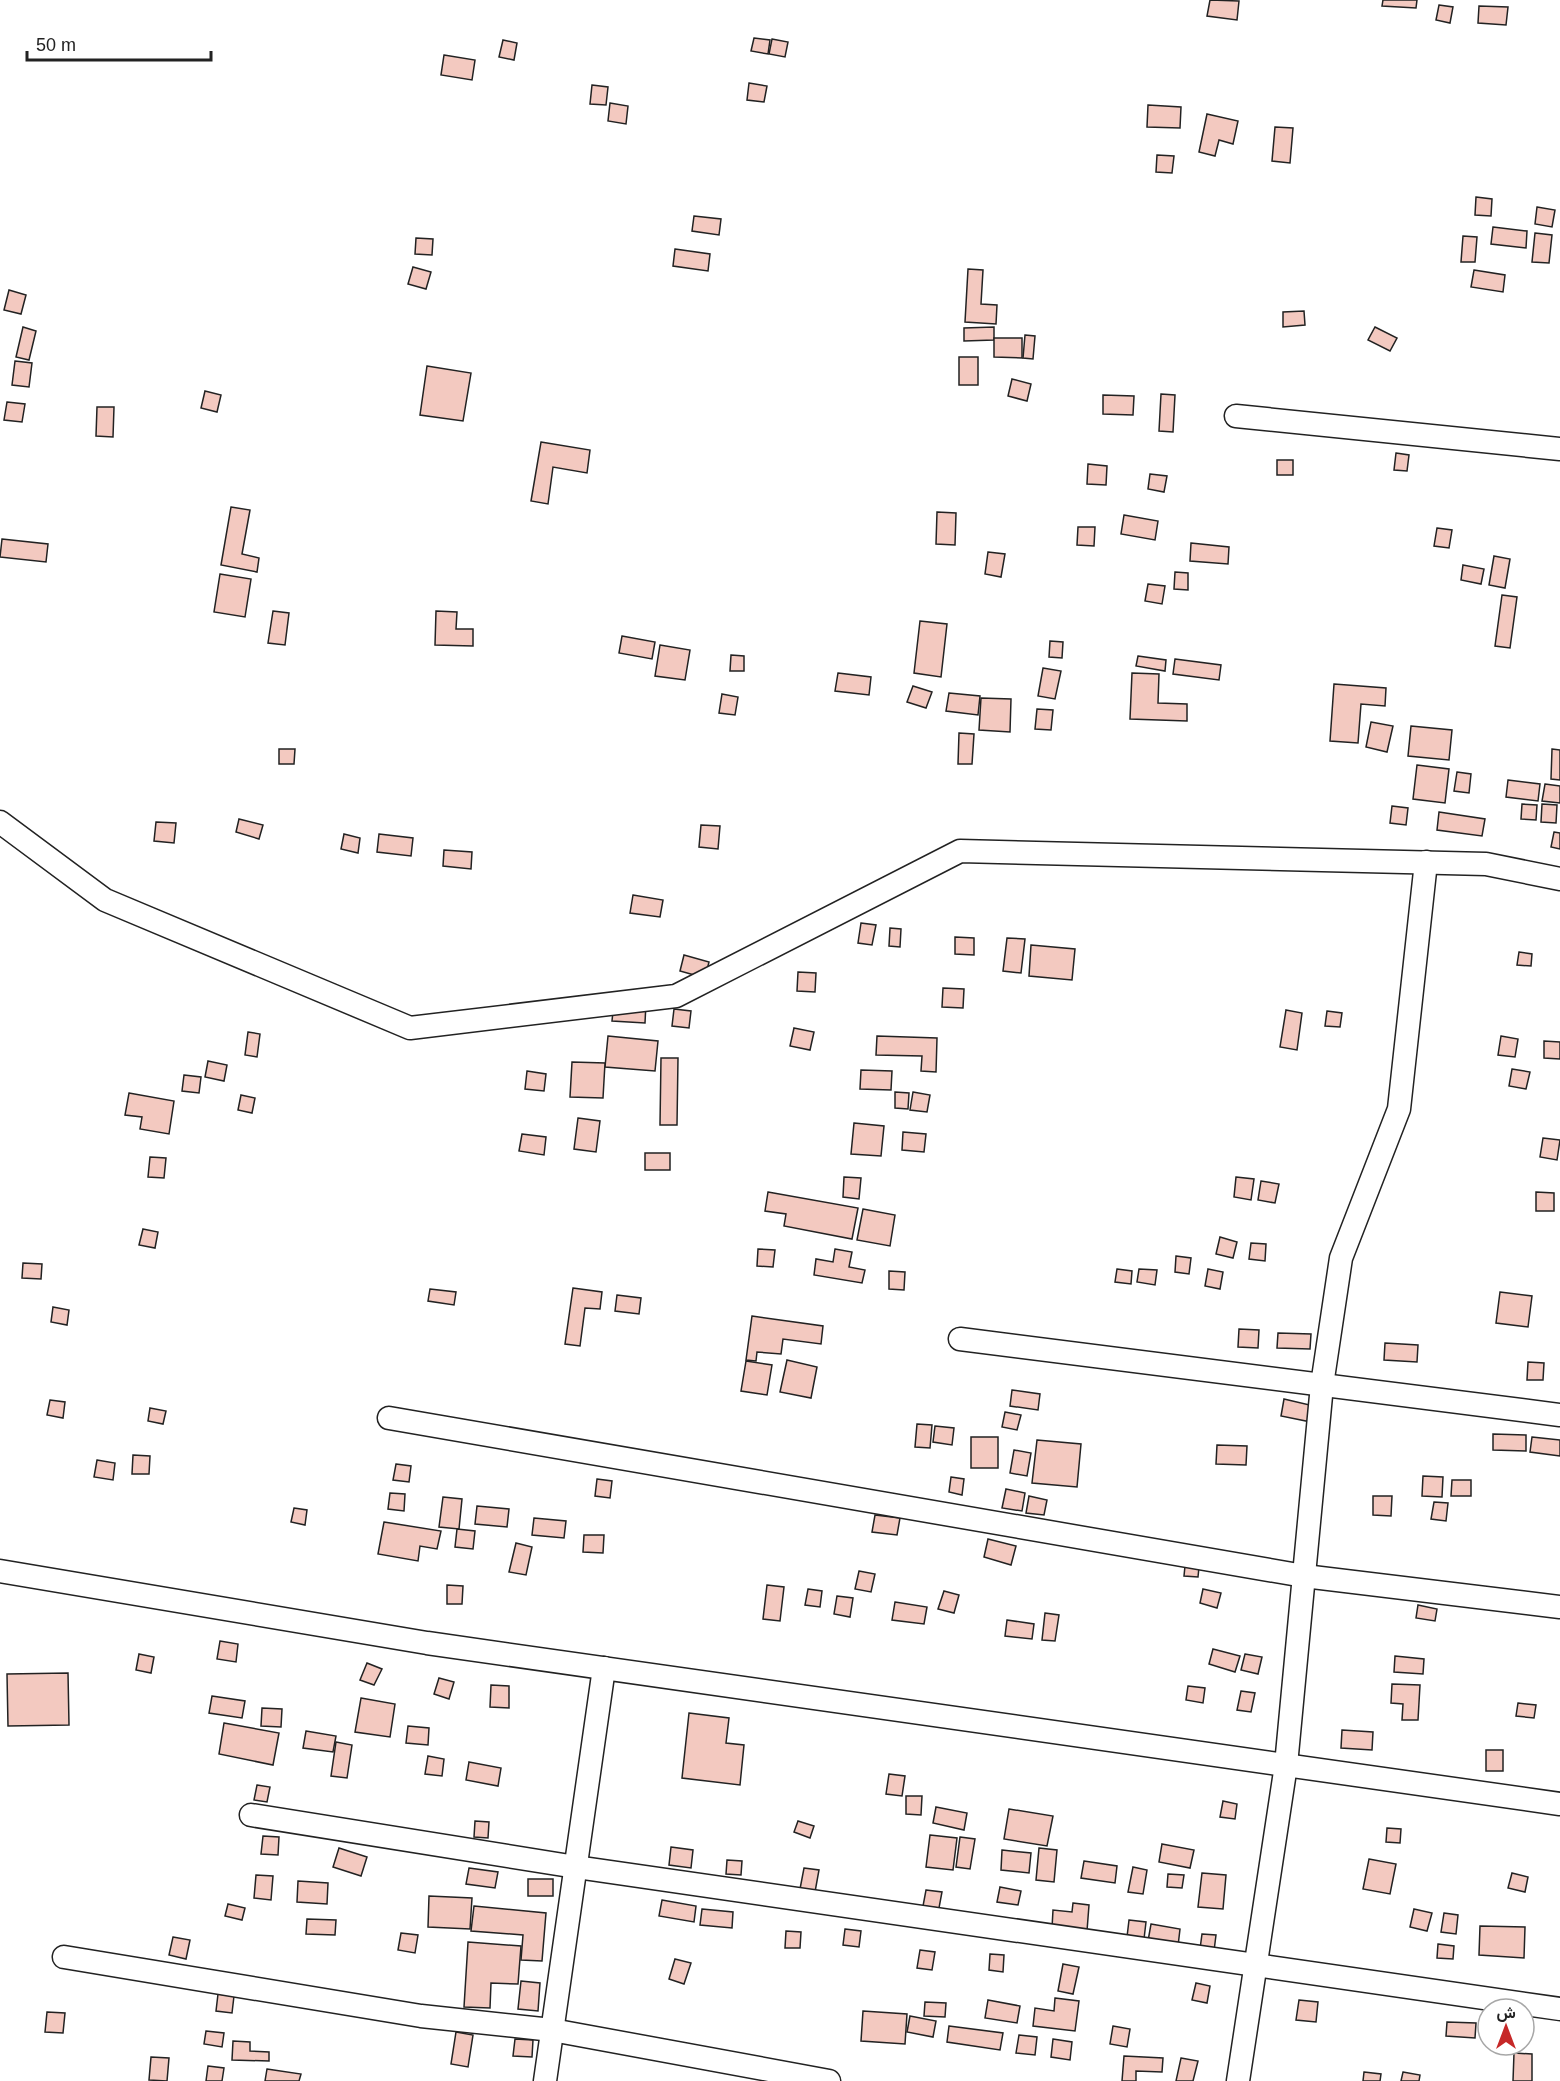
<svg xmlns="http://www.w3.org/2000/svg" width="1560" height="2081" font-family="Helvetica,Vazirmatn,sans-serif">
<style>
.building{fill:#f3c9c0;stroke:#222;stroke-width:1.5}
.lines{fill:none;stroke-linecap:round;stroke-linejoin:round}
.minor-casing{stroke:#222;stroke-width:25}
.minor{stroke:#fff;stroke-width:22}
</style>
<rect width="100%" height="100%" fill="#fff"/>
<!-- building -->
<g class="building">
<polygon points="1210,0 1239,1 1237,20 1207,16"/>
<polygon points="1383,0 1417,0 1416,8 1382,6"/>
<polygon points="1439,5 1453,7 1450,23 1436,20"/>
<polygon points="1479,6 1508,7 1506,25 1478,23"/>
<polygon points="754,38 770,40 768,54 751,51"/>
<polygon points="772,39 788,42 785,57 769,54"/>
<polygon points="503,40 517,43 514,60 499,57"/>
<polygon points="444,55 475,60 472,80 441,75"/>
<polygon points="749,83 767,86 764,102 747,100"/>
<polygon points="592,85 608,87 606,105 590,104"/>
<polygon points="610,103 628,106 626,124 608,121"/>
<polygon points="1148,105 1181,107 1180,128 1147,127"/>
<polygon points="1207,114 1238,121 1233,144 1219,140 1215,156 1199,152"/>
<polygon points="1275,127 1293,128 1290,163 1272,161"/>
<polygon points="1157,155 1174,156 1172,173 1156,172"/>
<polygon points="1476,197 1492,199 1491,216 1475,215"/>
<polygon points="1537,207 1555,210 1552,227 1535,224"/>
<polygon points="694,216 721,219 719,235 692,231"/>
<polygon points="1493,227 1527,231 1526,248 1491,244"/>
<polygon points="1535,233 1552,235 1549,263 1532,262"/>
<polygon points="1463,236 1477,237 1475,262 1461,262"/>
<polygon points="416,238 433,239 432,255 415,254"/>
<polygon points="675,249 710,254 708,271 673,266"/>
<polygon points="413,267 431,272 426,289 408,284"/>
<polygon points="968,269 983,270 981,304 997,305 996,324 965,322"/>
<polygon points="1474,270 1505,275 1503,292 1471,287"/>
<polygon points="9,290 26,295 21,314 4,310"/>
<polygon points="1304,311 1305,325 1283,327 1283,312"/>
<polygon points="23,327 36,331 29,360 16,357"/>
<polygon points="994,327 994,340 964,341 964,328"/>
<polygon points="1375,327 1397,338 1390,351 1368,340"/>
<polygon points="1025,335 1035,336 1033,359 1023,358"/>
<polygon points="994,338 1022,338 1022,358 994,357"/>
<rect x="959" y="357" width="19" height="28"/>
<polygon points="15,361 32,363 29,387 12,385"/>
<polygon points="427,366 471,373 463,421 420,415"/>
<polygon points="1012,379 1031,384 1027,401 1008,396"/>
<polygon points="205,391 221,395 217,412 201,408"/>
<polygon points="1161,394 1175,395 1173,432 1159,431"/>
<polygon points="1103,395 1134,396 1133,415 1103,414"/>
<polygon points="7,402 25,404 22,422 4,420"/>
<polygon points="97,407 114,407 113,437 96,436"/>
<polygon points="541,442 590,450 587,473 553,467 548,504 531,501"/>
<polygon points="1396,453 1409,455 1407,471 1394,470"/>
<rect x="1277" y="460" width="16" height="15"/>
<polygon points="1088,464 1107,466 1106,485 1087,484"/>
<polygon points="1150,474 1167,476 1164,492 1148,489"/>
<polygon points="231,507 250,510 242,554 259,558 257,572 221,565"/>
<polygon points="937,512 956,513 955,545 936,544"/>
<polygon points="1124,515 1158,521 1155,540 1121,534"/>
<polygon points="1078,527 1095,527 1094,546 1077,545"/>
<polygon points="1437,528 1452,530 1449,548 1434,546"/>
<polygon points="2,539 48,544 46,562 0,557"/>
<polygon points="1191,543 1229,547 1228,564 1190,561"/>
<polygon points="988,552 1005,554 1001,577 985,574"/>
<polygon points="1494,556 1510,559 1505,588 1489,585"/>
<polygon points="1463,565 1484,569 1481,584 1461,580"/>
<polygon points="1175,572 1188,573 1188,590 1174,589"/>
<polygon points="220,574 251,579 245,617 214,612"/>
<polygon points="1148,584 1165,586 1162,604 1145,601"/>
<polygon points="1502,595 1517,597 1510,648 1495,646"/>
<polygon points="273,611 289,613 285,645 268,643"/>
<polygon points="436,611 457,612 456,629 473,629 473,646 435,645"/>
<polygon points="920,621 947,624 941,677 914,673"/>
<polygon points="622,636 655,642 652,659 619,653"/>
<polygon points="1050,641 1063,642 1062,658 1049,657"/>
<polygon points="660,645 690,650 685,680 655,676"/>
<polygon points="731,655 744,656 744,671 730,671"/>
<polygon points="1138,656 1166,660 1165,671 1136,666"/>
<polygon points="1175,659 1221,665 1219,680 1173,674"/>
<polygon points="1043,668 1061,671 1055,699 1038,696"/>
<polygon points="838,673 871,677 869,695 835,691"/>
<polygon points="1132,673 1159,674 1158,703 1187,704 1187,721 1130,719"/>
<polygon points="1334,684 1386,688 1385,706 1361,704 1358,743 1330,741"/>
<polygon points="913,686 932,692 926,708 907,702"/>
<polygon points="949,693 980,696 978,715 946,711"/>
<polygon points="722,694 738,697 735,715 719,713"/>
<polygon points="981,698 1011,699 1010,732 979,730"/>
<polygon points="1037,709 1053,710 1051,730 1035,729"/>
<polygon points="1371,722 1393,726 1387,752 1366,747"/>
<polygon points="1411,726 1452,730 1449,760 1408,756"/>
<polygon points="959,733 974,734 972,764 958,764"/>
<polygon points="279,749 295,749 294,764 279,764"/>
<polygon points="1552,749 1560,750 1560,780 1551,779"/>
<polygon points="1417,765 1449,769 1445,803 1413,799"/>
<polygon points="1457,772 1471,774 1469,793 1454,791"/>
<polygon points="1508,780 1540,784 1538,801 1506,797"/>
<polygon points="1545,784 1560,786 1560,803 1542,801"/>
<polygon points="1522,804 1537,805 1536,820 1521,819"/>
<polygon points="1542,804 1557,805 1556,823 1541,822"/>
<polygon points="1392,806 1408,808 1406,825 1390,823"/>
<polygon points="1439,812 1485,819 1482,836 1437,830"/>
<polygon points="239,819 263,825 259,839 236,832"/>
<polygon points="156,822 176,823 174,843 154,841"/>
<polygon points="701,825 720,826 718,849 699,847"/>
<polygon points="1554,832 1560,833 1560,849 1551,847"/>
<polygon points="344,834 360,838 358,853 341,849"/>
<polygon points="379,834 413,838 411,856 377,852"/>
<polygon points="444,850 472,852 471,869 443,866"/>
<polygon points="633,895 663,900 660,917 630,913"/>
<polygon points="861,923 876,925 872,945 858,943"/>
<polygon points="890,928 901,929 900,947 889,946"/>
<polygon points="955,937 974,938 974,955 955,954"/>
<polygon points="1007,938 1025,939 1021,973 1003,971"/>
<polygon points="1031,945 1075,949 1072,980 1029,976"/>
<polygon points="1519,952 1532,954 1531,966 1517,965"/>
<polygon points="684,955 709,962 705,978 680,971"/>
<polygon points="798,972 816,973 815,992 797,991"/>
<polygon points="943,988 964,989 963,1008 942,1007"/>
<polygon points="614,1001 646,1003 645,1023 612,1021"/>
<polygon points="674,1009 691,1011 689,1028 672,1026"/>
<polygon points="1286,1010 1302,1013 1297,1050 1280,1047"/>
<polygon points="1327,1011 1342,1013 1340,1027 1325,1026"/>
<polygon points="794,1028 814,1032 810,1050 790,1046"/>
<polygon points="248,1032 260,1034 257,1057 245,1055"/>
<polygon points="608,1036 658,1041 655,1071 605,1067"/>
<polygon points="877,1036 937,1038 936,1072 921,1071 922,1056 876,1055"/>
<polygon points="1501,1036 1518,1039 1515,1057 1498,1055"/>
<polygon points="1544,1041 1560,1042 1560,1059 1544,1058"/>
<polygon points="661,1058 678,1058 677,1125 660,1125"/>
<polygon points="208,1061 227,1065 224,1081 205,1077"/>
<polygon points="572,1062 605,1063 603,1098 570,1097"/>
<polygon points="1512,1069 1530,1072 1526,1089 1509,1086"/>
<polygon points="861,1070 892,1071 891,1090 860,1089"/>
<polygon points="527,1071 546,1074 544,1091 525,1089"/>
<polygon points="184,1075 201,1077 199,1093 182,1091"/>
<polygon points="895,1092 909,1093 908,1109 895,1108"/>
<polygon points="913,1092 930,1095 927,1112 910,1110"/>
<polygon points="129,1093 174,1101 169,1134 140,1129 142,1117 125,1115"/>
<polygon points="241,1095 255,1098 252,1113 238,1110"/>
<polygon points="578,1118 600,1121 596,1152 574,1149"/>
<polygon points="854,1123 884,1126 881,1156 851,1154"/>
<polygon points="903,1132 926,1134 924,1152 902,1150"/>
<polygon points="522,1134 546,1137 544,1155 519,1151"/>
<polygon points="1543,1138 1560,1140 1557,1160 1540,1157"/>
<rect x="645" y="1153" width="25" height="17"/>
<polygon points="150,1157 166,1158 164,1178 148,1177"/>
<polygon points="844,1177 861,1178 859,1199 843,1197"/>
<polygon points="1236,1177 1254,1179 1251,1200 1234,1197"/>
<polygon points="1261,1181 1279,1184 1275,1203 1258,1200"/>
<polygon points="768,1192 858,1208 852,1239 784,1226 786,1214 765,1211"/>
<polygon points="1536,1192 1554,1193 1554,1211 1536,1211"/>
<polygon points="863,1209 895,1215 890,1246 857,1240"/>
<polygon points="143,1229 158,1232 155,1248 139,1245"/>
<polygon points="1220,1237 1237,1242 1233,1258 1216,1254"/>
<polygon points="1251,1243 1266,1244 1265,1261 1249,1259"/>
<polygon points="758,1249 775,1250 773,1267 757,1266"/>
<polygon points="835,1249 852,1252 849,1267 865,1270 862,1283 814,1275 816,1259 833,1262"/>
<polygon points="1176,1256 1191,1258 1189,1274 1175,1272"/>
<polygon points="23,1263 42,1264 41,1279 22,1278"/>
<polygon points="1117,1269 1132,1271 1131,1284 1115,1282"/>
<polygon points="1139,1269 1157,1270 1155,1285 1137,1282"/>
<polygon points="1208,1269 1223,1272 1220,1289 1205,1286"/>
<polygon points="889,1271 905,1272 904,1290 889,1289"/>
<polygon points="573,1288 602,1292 600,1309 585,1308 580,1346 565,1344"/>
<polygon points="430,1289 456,1292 454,1305 428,1301"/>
<polygon points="1500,1292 1532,1296 1528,1327 1496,1323"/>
<polygon points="617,1295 641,1298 639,1314 615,1311"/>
<polygon points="53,1307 69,1310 67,1325 51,1322"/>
<polygon points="752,1316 823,1326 821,1344 783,1339 781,1354 757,1352 756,1361 746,1360"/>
<polygon points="1239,1329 1259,1330 1258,1348 1238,1347"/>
<polygon points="1278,1333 1311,1334 1310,1349 1277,1348"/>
<polygon points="1385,1343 1418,1345 1417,1362 1384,1360"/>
<polygon points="787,1360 817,1367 811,1398 780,1392"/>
<polygon points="746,1361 772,1365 767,1395 741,1391"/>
<polygon points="1528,1362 1544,1363 1543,1380 1527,1380"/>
<polygon points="1012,1390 1040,1394 1038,1410 1010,1406"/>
<polygon points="1284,1399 1314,1406 1311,1422 1281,1416"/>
<polygon points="50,1400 65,1402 63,1418 47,1415"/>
<polygon points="150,1408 166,1411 163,1424 148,1421"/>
<polygon points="1005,1412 1021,1415 1017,1430 1002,1427"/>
<polygon points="917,1424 932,1425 930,1448 915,1447"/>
<polygon points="935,1426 954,1428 952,1445 933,1442"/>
<polygon points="1493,1434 1526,1435 1526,1451 1493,1450"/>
<rect x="971" y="1437" width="27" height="31"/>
<polygon points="1532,1437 1560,1440 1560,1456 1530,1452"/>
<polygon points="1037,1440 1081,1444 1077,1487 1032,1483"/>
<polygon points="1217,1445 1247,1446 1246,1465 1216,1464"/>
<polygon points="1014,1450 1031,1453 1027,1476 1010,1473"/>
<polygon points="133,1455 150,1456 149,1474 132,1474"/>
<polygon points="97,1460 115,1463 113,1480 94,1477"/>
<polygon points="396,1464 411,1466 409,1482 393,1480"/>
<polygon points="1423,1476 1443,1477 1442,1497 1422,1496"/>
<polygon points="951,1477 964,1479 962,1495 949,1492"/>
<polygon points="597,1479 612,1481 610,1498 595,1496"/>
<polygon points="1452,1480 1471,1480 1471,1496 1451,1496"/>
<polygon points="1006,1489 1025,1493 1022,1511 1002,1508"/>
<polygon points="390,1493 405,1494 404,1511 388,1509"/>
<polygon points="1029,1496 1047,1500 1044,1515 1026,1513"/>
<polygon points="1373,1496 1392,1496 1391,1516 1373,1515"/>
<polygon points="443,1497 462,1499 459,1529 439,1527"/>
<polygon points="1434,1502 1448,1503 1446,1521 1431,1519"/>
<polygon points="477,1506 509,1509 507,1527 475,1524"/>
<polygon points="294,1508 307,1510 305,1525 291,1522"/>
<polygon points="875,1515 900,1518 897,1535 872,1532"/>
<polygon points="534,1518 566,1521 564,1538 532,1535"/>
<polygon points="384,1522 441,1531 437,1549 420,1546 418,1561 378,1554"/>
<polygon points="457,1529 475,1531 473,1549 455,1547"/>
<polygon points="584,1535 604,1535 603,1553 583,1552"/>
<polygon points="988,1539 1016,1546 1011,1565 984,1557"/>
<polygon points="516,1543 532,1547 526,1575 509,1572"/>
<polygon points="1186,1556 1200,1557 1198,1577 1184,1576"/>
<polygon points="859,1571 875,1574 871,1592 855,1589"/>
<polygon points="447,1585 463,1586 462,1604 447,1604"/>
<polygon points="767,1585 784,1587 780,1621 763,1619"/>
<polygon points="808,1589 822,1591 820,1607 805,1605"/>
<polygon points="1203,1589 1221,1593 1217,1608 1200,1603"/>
<polygon points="944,1591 959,1595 954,1613 938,1609"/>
<polygon points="837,1596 853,1598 850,1617 834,1614"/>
<polygon points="895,1602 927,1607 924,1624 892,1620"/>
<polygon points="1418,1605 1437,1609 1435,1621 1416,1618"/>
<polygon points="1045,1613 1059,1615 1055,1641 1042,1640"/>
<polygon points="1007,1620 1034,1624 1032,1639 1005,1636"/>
<polygon points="220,1641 238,1644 236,1662 217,1659"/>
<polygon points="1213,1649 1240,1656 1235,1672 1209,1664"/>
<polygon points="139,1654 154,1657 151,1673 136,1670"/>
<polygon points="1245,1654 1262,1657 1258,1674 1241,1670"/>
<polygon points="1395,1656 1424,1659 1423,1674 1394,1672"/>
<polygon points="367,1663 382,1669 374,1685 360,1680"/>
<polygon points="68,1673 69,1725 8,1726 7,1674"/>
<polygon points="439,1678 454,1682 449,1699 434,1694"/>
<polygon points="1392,1684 1420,1685 1418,1720 1402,1720 1403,1704 1391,1703"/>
<polygon points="491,1685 509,1686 509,1708 490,1707"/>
<polygon points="1188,1686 1205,1688 1203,1703 1186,1700"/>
<polygon points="1241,1691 1255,1693 1251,1712 1237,1710"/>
<polygon points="212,1696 245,1701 242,1718 209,1713"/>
<polygon points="361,1698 395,1704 390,1737 355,1732"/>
<polygon points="1518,1703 1536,1705 1534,1718 1516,1716"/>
<polygon points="262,1708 282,1709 281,1727 261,1726"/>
<polygon points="689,1713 729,1718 726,1743 744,1745 740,1785 682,1778"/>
<polygon points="224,1723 279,1733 273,1765 219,1754"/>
<polygon points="408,1726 429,1728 428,1745 406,1743"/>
<polygon points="1342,1730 1373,1732 1372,1750 1341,1748"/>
<polygon points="306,1731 336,1736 333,1752 303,1748"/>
<polygon points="336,1742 352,1745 347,1778 331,1776"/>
<rect x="1486" y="1750" width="17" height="21"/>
<polygon points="428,1756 444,1759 442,1776 425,1774"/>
<polygon points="469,1762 501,1768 498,1786 466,1780"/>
<polygon points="889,1774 905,1776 902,1796 886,1794"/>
<polygon points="257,1785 270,1787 267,1802 254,1800"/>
<polygon points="906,1796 922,1796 921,1815 906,1814"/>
<polygon points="1223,1801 1237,1804 1235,1819 1220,1817"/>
<polygon points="936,1807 967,1813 964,1830 933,1823"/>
<polygon points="1009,1809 1053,1816 1047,1846 1004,1839"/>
<polygon points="475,1821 489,1822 488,1838 474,1837"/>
<polygon points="798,1821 814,1826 810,1838 794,1832"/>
<polygon points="1387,1828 1401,1829 1400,1843 1386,1842"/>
<polygon points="930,1835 957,1838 953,1870 926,1867"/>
<polygon points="263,1836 279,1837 278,1855 261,1854"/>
<polygon points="960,1837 975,1839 970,1869 956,1867"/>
<polygon points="1162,1844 1194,1850 1190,1868 1159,1862"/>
<polygon points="671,1847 693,1850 691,1868 669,1865"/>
<polygon points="339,1848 367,1857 361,1876 333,1867"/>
<polygon points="1039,1848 1057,1850 1054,1882 1036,1880"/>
<polygon points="1002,1850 1031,1853 1029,1873 1001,1870"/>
<polygon points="1369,1859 1396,1864 1390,1894 1363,1889"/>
<polygon points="727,1860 742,1861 741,1875 726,1874"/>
<polygon points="1084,1861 1117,1866 1115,1883 1081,1878"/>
<polygon points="1133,1867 1147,1870 1143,1894 1128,1892"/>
<polygon points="469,1868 498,1872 495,1888 466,1884"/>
<polygon points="804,1868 819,1870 815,1892 800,1889"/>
<polygon points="1202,1873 1226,1875 1223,1909 1198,1907"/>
<polygon points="1512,1873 1528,1877 1525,1892 1508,1888"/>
<polygon points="1168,1874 1184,1875 1182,1888 1167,1887"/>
<polygon points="256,1875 273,1876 271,1900 254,1898"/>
<rect x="528" y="1879" width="25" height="17"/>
<polygon points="298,1881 328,1883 327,1904 297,1902"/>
<polygon points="1000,1887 1021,1891 1018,1905 997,1902"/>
<polygon points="926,1890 942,1892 939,1908 923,1906"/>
<polygon points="429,1896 472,1898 470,1929 428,1927"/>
<polygon points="662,1900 696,1906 694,1922 659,1916"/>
<polygon points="1073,1903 1089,1905 1087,1931 1052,1928 1053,1910 1072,1912"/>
<polygon points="228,1904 245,1908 242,1920 225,1916"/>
<polygon points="474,1906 546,1913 542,1961 521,1960 523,1935 471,1931"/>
<polygon points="702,1909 733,1912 732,1928 700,1925"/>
<polygon points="1414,1909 1432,1913 1427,1931 1410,1927"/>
<polygon points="1444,1913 1458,1915 1456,1934 1441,1932"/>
<polygon points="307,1919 336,1920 335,1935 306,1934"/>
<polygon points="1129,1920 1146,1922 1144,1939 1127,1937"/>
<polygon points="1151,1924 1180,1929 1178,1946 1148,1941"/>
<polygon points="1480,1926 1525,1927 1524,1958 1479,1955"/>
<polygon points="845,1929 861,1931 859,1947 843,1945"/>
<polygon points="786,1931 801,1932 800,1948 785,1948"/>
<polygon points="401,1933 418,1935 415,1953 398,1950"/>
<polygon points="1202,1934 1216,1935 1214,1951 1200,1949"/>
<polygon points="173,1937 190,1940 186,1959 169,1955"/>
<polygon points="468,1942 521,1946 518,1984 491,1983 490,2008 464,2007"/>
<polygon points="1438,1944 1454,1946 1453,1959 1437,1958"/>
<polygon points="920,1950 935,1952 932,1970 917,1968"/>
<polygon points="990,1954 1004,1955 1003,1972 989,1970"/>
<polygon points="675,1959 691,1963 684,1984 669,1979"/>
<polygon points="1063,1964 1079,1967 1073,1994 1058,1991"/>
<polygon points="521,1981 540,1983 538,2011 518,2009"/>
<polygon points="1196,1983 1210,1986 1207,2003 1192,2000"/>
<polygon points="218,1994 234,1996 232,2013 216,2011"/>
<polygon points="1055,1998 1079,2001 1075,2031 1033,2026 1035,2008 1054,2011"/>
<polygon points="988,2000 1020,2006 1017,2023 985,2018"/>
<polygon points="1299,2000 1318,2002 1316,2022 1296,2020"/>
<polygon points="925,2002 946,2003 945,2017 924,2016"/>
<polygon points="863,2011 907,2014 905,2044 861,2041"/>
<polygon points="47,2012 65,2013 63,2033 45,2032"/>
<polygon points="910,2016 936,2021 933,2037 907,2032"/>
<polygon points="1447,2022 1476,2023 1475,2038 1446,2036"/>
<polygon points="949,2026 1003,2033 1000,2050 947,2042"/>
<polygon points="1113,2026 1130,2029 1127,2047 1110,2044"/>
<polygon points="206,2031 224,2033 222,2047 204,2044"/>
<polygon points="456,2032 473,2035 468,2067 451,2064"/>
<polygon points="1019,2035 1037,2037 1035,2055 1016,2053"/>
<polygon points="515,2039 533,2040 532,2057 513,2056"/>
<polygon points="1053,2039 1072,2042 1070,2060 1051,2057"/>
<polygon points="233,2041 250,2042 250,2051 269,2052 269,2061 232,2060"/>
<polygon points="1514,2053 1532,2054 1532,2081 1513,2081"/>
<polygon points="1124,2056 1163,2058 1162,2072 1136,2071 1136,2081 1122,2081"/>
<polygon points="151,2057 169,2058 167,2081 149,2080"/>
<polygon points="1181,2058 1198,2061 1193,2081 1176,2081"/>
<polygon points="208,2066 224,2068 222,2081 206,2081"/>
<polygon points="267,2069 301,2074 299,2081 265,2081"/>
<polygon points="1364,2072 1381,2074 1380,2081 1363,2081"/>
<polygon points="1403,2072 1420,2075 1419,2081 1401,2081"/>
</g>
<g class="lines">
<!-- minor casing -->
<g class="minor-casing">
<g id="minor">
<polyline points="1236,416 1560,449"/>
<polyline points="0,822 105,900 410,1028 676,996 960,851 1486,864 1560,879"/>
<polyline points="960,1339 1560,1415"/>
<polyline points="389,1418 1304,1576 1560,1607"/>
<polyline points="0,1571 427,1643 1560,1804"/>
<polyline points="251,1815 576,1867 1560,2009"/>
<polyline points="64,1957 421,2016 552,2030 829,2081"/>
<polyline points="545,2081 604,1668"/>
<polyline points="1238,2081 1286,1765 1322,1385 1341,1258 1399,1109 1426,862"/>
</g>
</g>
<!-- minor -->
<use href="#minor" class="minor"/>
</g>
<!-- north arrow -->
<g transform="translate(1506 2027)"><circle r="28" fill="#ffffff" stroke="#a7a7a7" stroke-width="1.5"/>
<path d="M0-4.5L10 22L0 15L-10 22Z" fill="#c62828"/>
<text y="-9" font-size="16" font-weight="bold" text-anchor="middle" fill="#222222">ش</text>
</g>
<!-- scale -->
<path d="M27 51v9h184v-9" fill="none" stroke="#222222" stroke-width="3"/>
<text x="36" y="51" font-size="18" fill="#222222" stroke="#ffffff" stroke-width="4.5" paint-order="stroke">50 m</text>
</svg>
